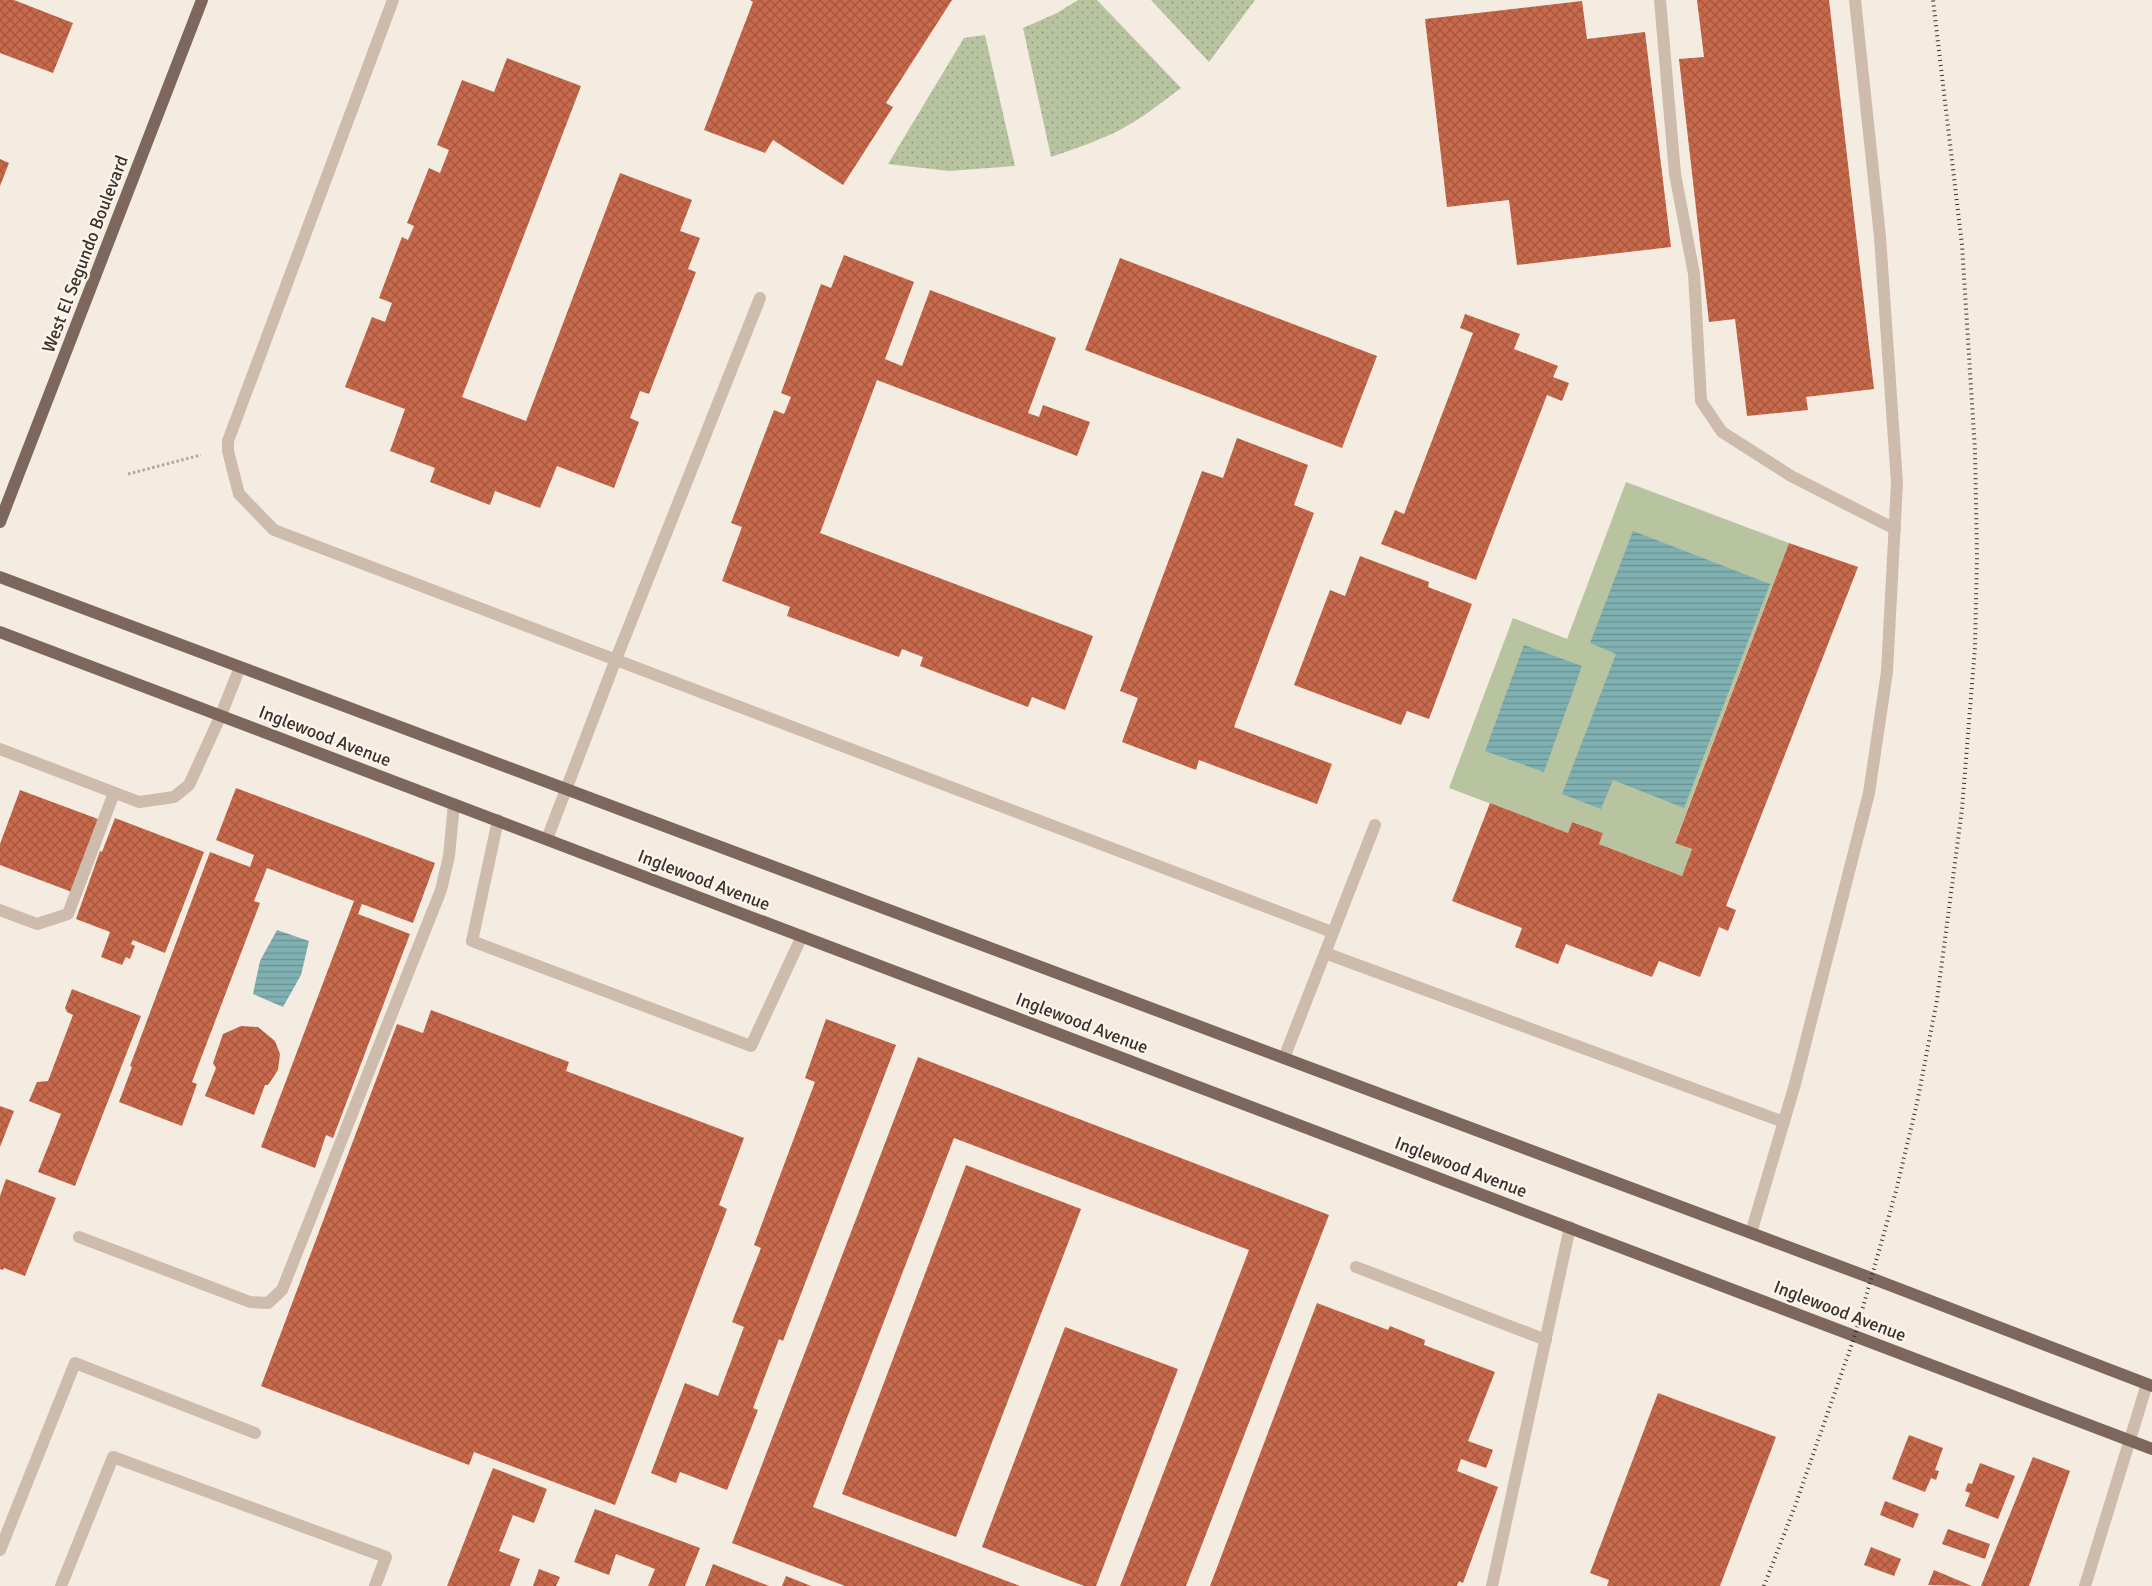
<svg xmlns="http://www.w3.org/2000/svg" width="2152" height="1586" font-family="Signika,sans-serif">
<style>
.grass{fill:url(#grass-dots)}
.garden{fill:#b8c4a0}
.water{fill:url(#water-rules)}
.building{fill:url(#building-cross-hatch)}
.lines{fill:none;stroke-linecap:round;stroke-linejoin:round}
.path{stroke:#b9a596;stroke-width:3;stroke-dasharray:2.5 2.5;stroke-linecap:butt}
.minor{stroke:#cdbbac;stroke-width:12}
.major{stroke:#7d675c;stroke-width:12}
.rail{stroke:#3b302b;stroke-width:4;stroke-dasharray:1 4;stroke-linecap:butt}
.labels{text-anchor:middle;stroke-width:5;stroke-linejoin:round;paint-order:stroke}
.street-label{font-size:18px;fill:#3b302b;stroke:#fbf5ee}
</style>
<defs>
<pattern id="grass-dots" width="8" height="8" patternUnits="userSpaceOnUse" patternTransform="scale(1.25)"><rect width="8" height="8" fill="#b8c4a0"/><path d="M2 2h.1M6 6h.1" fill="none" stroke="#97a083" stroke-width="1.8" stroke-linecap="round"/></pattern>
<pattern id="water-rules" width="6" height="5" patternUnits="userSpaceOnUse" patternTransform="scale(1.25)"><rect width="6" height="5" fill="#7fb0b2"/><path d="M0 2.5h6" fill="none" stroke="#699091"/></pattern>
<pattern id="building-cross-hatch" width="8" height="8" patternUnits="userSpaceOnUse" patternTransform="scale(1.25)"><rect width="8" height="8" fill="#c8694b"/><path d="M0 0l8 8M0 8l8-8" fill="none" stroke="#a4573f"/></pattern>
</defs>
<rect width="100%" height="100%" fill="#f4ebe1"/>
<!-- grass -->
<g class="grass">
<path d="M1078,0h19l84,88c-20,15 -39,30 -61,42 -22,11 -46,19 -69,27l-28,-129 34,-15z"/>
<polygon points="1151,0 1255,0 1209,62"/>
<polygon points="985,35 1015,166 949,171 888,164 964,38"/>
</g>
<!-- garden -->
<polygon class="garden" points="1626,482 1789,543 1675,842 1692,849 1682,876 1599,844 1603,833 1572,822 1568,833 1449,788 1513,618 1567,639"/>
<!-- water -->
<g class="water">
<polygon points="1633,531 1770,584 1684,808 1613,780 1601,809 1562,794 1616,654 1590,643"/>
<polygon points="1524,645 1582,666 1544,772 1485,751"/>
<polygon points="277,930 309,941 301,975 283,1007 253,994 260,961"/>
</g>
<!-- building -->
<g class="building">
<polygon points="0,0 14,0 73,23 53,73 0,53"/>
<polygon points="750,0 952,0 886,103 893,107 843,185 773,140 765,153 704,130 753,2"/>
<polygon points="1697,0 1829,0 1874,389 1806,397 1808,410 1747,416 1735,319 1709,322 1679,59 1704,57"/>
<polygon points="1582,1 1587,39 1645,32 1671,247 1517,265 1509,200 1447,207 1425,19"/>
<polygon points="507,58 581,86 462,397 526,421 620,173 692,200 680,231 700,238 688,269 696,272 649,394 640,391 630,418 639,422 614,488 557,466 540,508 495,491 490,505 430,482 435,468 390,451 405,409 345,387 372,317 385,322 392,303 379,298 402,237 408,240 414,226 407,223 429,168 440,173 449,150 437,145 462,80 494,92"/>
<polygon points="0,159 9,163 0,186"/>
<polygon points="844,255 914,282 885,359 902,366 930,290 1056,338 1028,413 1039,417 1043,405 1090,422 1077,456 877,380 820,533 1093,636 1065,710 1032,697 1028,707 920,666 923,657 902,649 899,657 787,616 790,607 722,581 742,527 731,523 774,410 784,414 791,397 781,393 821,284 831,288"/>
<polygon points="1120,258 1377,356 1342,448 1085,350"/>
<polygon points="1465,314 1520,334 1514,349 1558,366 1553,377 1569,383 1562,401 1547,395 1476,580 1381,544 1395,510 1404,514 1473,333 1460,328"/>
<polygon points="1237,438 1308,465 1294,505 1314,513 1234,727 1332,764 1317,804 1199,760 1196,770 1122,742 1138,698 1120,691 1202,471 1223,478"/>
<polygon points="1789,543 1858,567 1726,906 1736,910 1728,931 1719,927 1700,977 1659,961 1652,977 1566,944 1558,964 1515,947 1522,928 1452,901 1490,803 1568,833 1572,822 1603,833 1599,844 1682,876 1692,849 1675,843"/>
<polygon points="1360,556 1429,582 1428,587 1472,604 1429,719 1407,711 1401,725 1294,685 1330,590 1345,596"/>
<polygon points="236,788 435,863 413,923 362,904 358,914 410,934 333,1138 326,1135 315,1168 261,1147 354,901 267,868 254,901 260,903 192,1082 197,1084 182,1126 119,1102 132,1067 130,1066 210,852 250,867 254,855 216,840"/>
<polygon points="20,790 98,819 72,892 0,865 0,844"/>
<polygon points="115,818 204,852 165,953 133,940 131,944 135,946 130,959 126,957 122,965 101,957 110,932 76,919 100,851 102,852"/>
<polygon points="72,989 141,1016 75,1186 38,1172 61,1114 29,1101 37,1082 48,1081 73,1015 67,1012 65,1008"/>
<polygon points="431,1010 569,1062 566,1071 744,1138 719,1205 727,1209 615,1505 474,1452 469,1465 261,1386 397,1024 423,1033"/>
<polygon points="826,1019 896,1045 783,1341 779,1339 753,1408 758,1410 727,1490 680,1472 676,1483 651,1473 685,1383 718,1396 744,1327 732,1322 761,1248 754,1245 815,1082 805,1078"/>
<polygon points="241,1026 258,1027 275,1041 280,1054 278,1070 268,1085 265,1085 254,1115 205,1096 216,1068 213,1063 223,1034"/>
<polygon points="918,1057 1329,1215 1186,1586 1120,1586 1249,1250 954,1138 813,1507 1020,1586 845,1586 732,1543"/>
<polygon points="0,1106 14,1111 0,1147"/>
<polygon points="966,1165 1081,1209 956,1537 842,1494"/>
<polygon points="6,1179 56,1198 25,1276 4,1268 3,1270 0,1269 0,1196"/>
<polygon points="1317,1303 1388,1330 1390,1326 1425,1340 1424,1345 1495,1372 1468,1441 1493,1450 1486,1468 1461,1459 1457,1471 1498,1487 1463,1583 1459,1581 1457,1586 1210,1586"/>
<polygon points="1065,1327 1178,1369 1096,1586 1084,1586 982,1547"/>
<polygon points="1658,1393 1776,1437 1720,1586 1607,1586 1609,1580 1590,1573"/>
<polygon points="1909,1435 1943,1448 1935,1470 1939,1471 1936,1480 1931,1478 1925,1492 1892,1479"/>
<polygon points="2033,1457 2070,1471 2029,1586 1981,1586"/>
<polygon points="1980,1463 2015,1476 1998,1519 1965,1506 1970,1493 1965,1491 1968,1483 1972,1484"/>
<polygon points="493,1468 547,1489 534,1523 513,1515 499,1551 520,1559 510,1586 447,1586"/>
<polygon points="1885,1501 1919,1514 1913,1528 1880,1515"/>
<polygon points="595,1509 700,1548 685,1586 648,1586 655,1569 616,1554 609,1575 574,1562"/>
<polygon points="1948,1529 1990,1544 1985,1559 1942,1544"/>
<polygon points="1871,1547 1901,1559 1894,1576 1864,1565"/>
<polygon points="713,1564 769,1586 705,1586"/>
<polygon points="539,1569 560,1577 556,1586 533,1586"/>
<polygon points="1934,1570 1972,1586 1928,1585"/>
<polygon points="786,1576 811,1586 782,1586"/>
</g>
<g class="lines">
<!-- path -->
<polyline class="path" points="128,474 201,455"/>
<!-- minor -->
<g class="minor">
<polyline points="393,0 228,441 228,451 239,494 274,530 1332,932"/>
<polyline points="1660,0 1675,174 1694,274 1701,401 1722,432 1791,476 1895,529"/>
<polyline points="0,749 139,802 174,797 189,785 221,715 240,667"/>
<polyline points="498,820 472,941 751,1046 802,936"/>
<polyline points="547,839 616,659 760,298"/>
<polyline points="0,910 37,924 68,914 114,793"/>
<polyline points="1325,953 1784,1122"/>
<polyline points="1284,1058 1375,825"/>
<polyline points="1751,1233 1795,1084 1869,793 1887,672 1897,483 1880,237 1855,0"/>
<polyline points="79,1237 250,1302 268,1303 282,1290 441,890 449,856 454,804"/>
<polyline points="1356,1267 1546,1340"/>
<polyline points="0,1550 75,1363 255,1433"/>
<polyline points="61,1586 113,1457 386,1557 375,1586"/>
<polyline points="1492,1586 1570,1227"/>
<polyline points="2085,1586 2147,1384"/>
</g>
<!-- major -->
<g class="major">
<polyline points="0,522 202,0"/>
<polyline points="0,577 1871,1278 2152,1386"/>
<polyline points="0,632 2152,1449"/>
</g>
<!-- rail -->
<polyline class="rail" points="1764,1586 1795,1506 1855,1335 1896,1191 1917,1103 1937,1000 1962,809 1975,647 1977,556 1975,451 1962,245 1933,0"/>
</g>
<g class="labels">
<!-- street labels -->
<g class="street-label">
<text transform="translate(85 254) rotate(-69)" y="6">West El Segundo Boulevard</text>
<text transform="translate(325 736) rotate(21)" y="6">Inglewood Avenue</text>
<text transform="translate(704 880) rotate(21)" y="6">Inglewood Avenue</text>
<text transform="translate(1082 1023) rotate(21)" y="6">Inglewood Avenue</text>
<text transform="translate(1461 1167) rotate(21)" y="6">Inglewood Avenue</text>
<text transform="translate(1840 1311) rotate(21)" y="6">Inglewood Avenue</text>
</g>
</g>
</svg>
